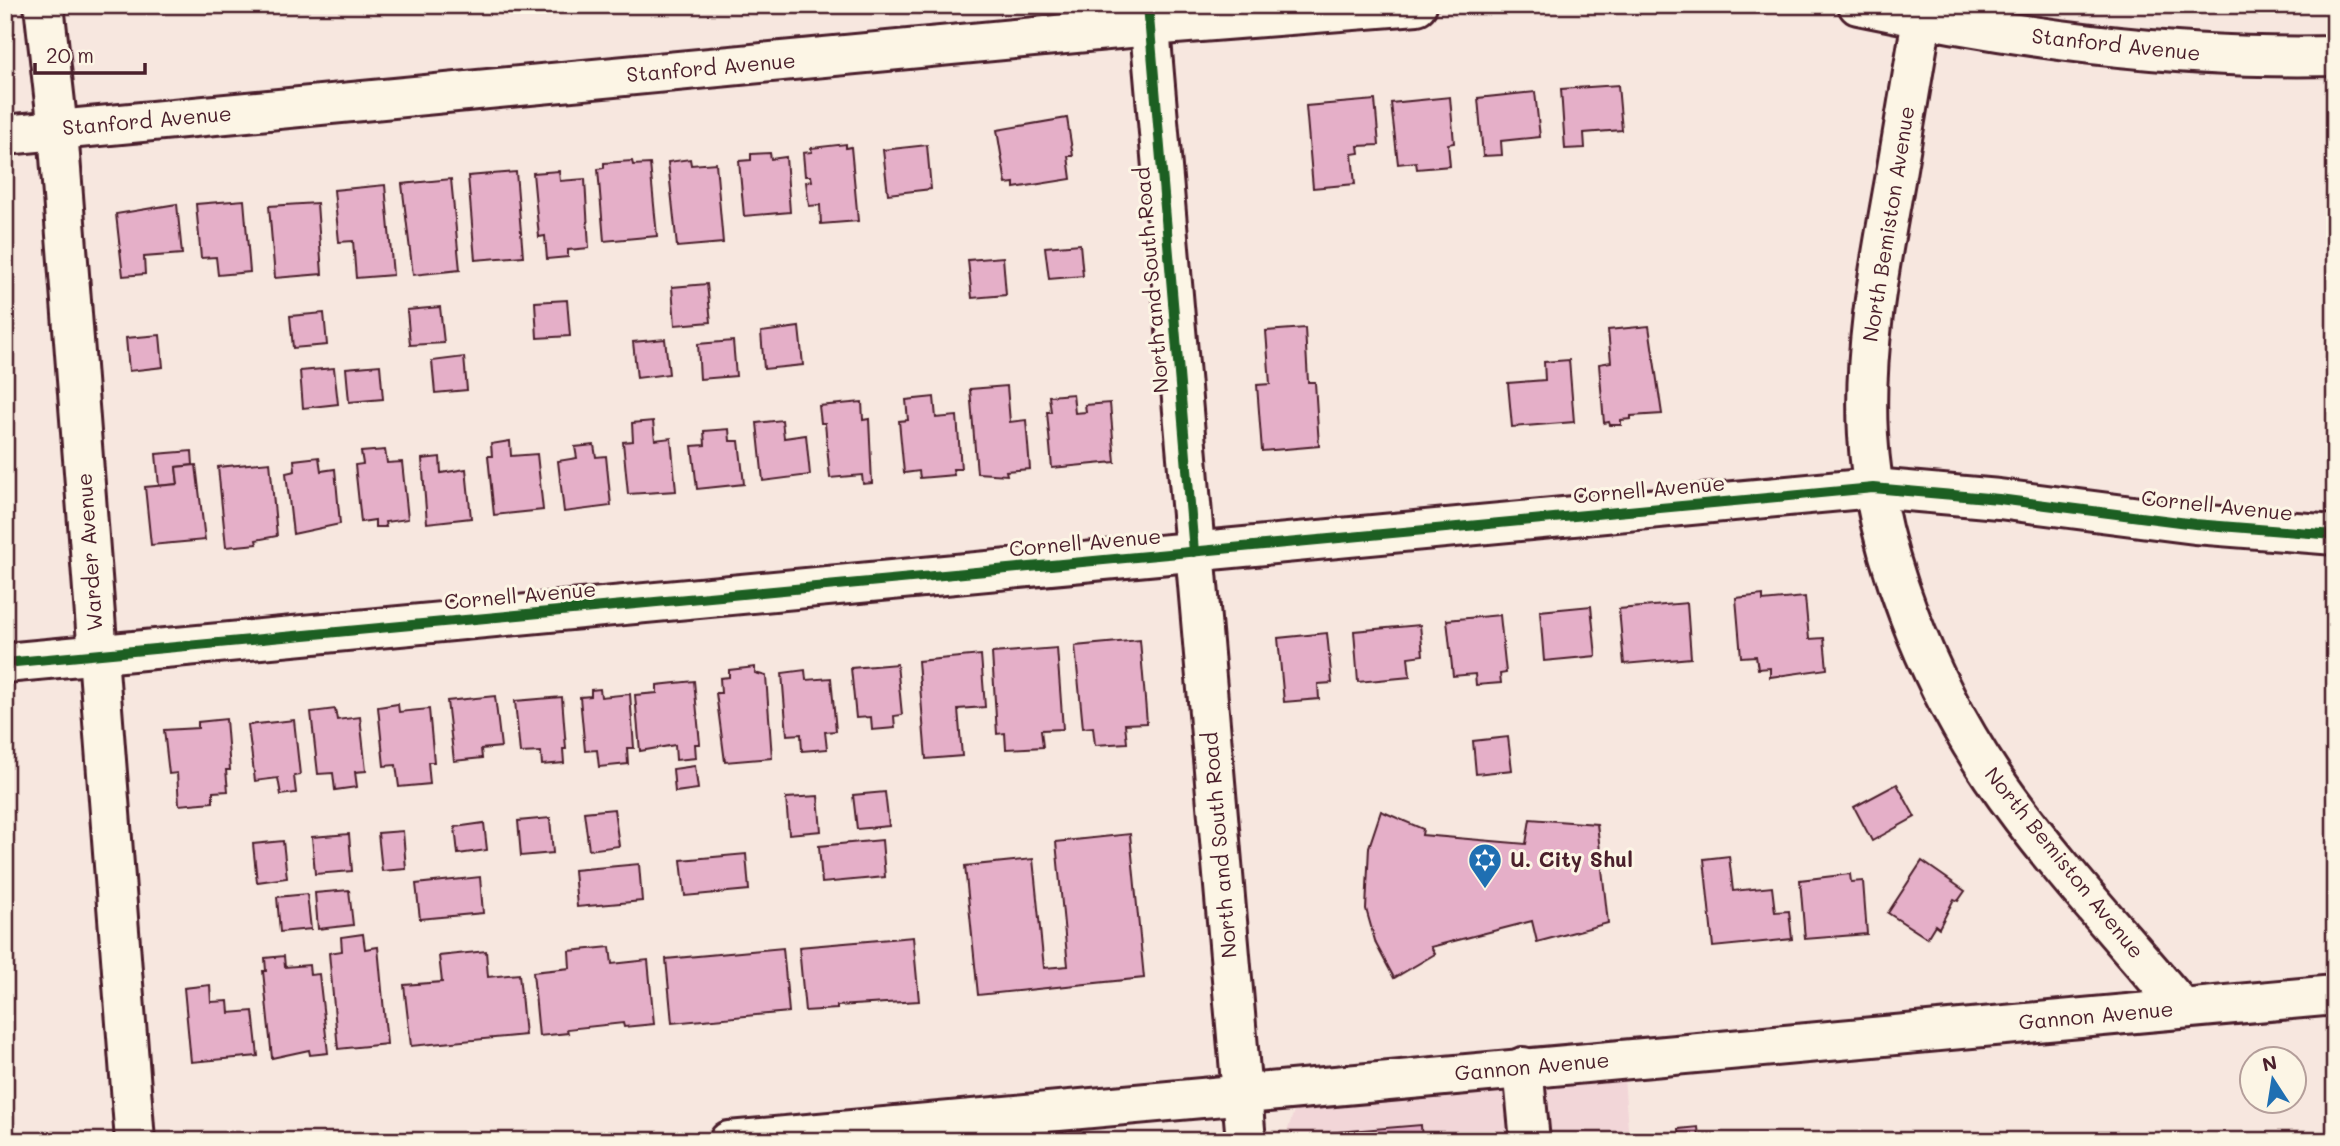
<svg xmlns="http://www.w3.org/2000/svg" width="2340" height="1146" font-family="Mali,sans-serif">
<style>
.built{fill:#f2d6d8}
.building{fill:#e5afc8;stroke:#4a1f2b;stroke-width:2}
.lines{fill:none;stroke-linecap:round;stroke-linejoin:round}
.minor-casing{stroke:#4a1f2b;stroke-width:44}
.minor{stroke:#fcf5e5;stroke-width:38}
.cycleway-casing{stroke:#fcf5e5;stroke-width:15}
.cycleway{stroke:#1b5e20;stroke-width:10}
.labels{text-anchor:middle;stroke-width:6;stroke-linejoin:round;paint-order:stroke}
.street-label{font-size:21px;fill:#4a1f2b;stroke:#fcf5e5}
.poi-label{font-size:21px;font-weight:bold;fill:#4a1f2b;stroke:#fcf5e5;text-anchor:start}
</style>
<rect width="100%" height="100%" fill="#f7e7df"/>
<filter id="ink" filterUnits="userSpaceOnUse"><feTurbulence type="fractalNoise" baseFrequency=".0143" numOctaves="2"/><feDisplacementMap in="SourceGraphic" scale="14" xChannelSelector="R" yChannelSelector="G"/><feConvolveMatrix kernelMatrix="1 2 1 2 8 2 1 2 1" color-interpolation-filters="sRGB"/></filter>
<g filter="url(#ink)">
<!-- built -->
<polygon class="built" points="1624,1078 1629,1141 1284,1141 1294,1111 1319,1101"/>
<!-- building -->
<g class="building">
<polygon points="1618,85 1622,130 1584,133 1585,148 1565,149 1561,89"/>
<polygon points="1535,92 1540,137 1501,141 1502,155 1483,156 1478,98"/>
<polygon points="1450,97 1454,143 1448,144 1450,166 1417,169 1416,162 1398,164 1391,103"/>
<polygon points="1375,100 1379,145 1358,146 1359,153 1352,154 1355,184 1313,188 1306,106"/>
<polygon points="1067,118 1073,156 1068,156 1071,179 1014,188 1014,183 1006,184 997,130"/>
<polygon points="846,144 846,148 851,147 858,221 821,224 820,205 809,206 806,182 812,181 811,176 805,176 803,153 812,152 811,148"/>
<polygon points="927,145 931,189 888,194 883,150"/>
<polygon points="770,153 771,159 786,157 790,212 744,216 739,161 751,160 751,154"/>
<polygon points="690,159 691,165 716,163 723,243 677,247 668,162"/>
<polygon points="632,161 633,165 650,164 657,236 604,241 598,169 604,168 604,163"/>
<polygon points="559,171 560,181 585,179 589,248 568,250 568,257 547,259 545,236 539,237 533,173"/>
<polygon points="516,172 523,256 475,260 468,176"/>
<polygon points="451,179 460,270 413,275 402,184"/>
<polygon points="385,185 393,275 356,278 353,241 339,242 334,190"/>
<polygon points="244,200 250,272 218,275 216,257 201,258 196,204"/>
<polygon points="317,203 322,274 275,278 269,206"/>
<polygon points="177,204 182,254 144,257 145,274 123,276 116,214"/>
<polygon points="1080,244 1083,276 1049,279 1045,247"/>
<polygon points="1003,257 1006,295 972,298 968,260"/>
<polygon points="707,284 711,322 675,325 672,287"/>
<polygon points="567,300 570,336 537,338 535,302"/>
<polygon points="440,307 444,343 410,345 407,310"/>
<polygon points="324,313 327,345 293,348 290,316"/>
<polygon points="1649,326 1662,414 1631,416 1631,419 1621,420 1621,425 1610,425 1609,422 1604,423 1599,364 1611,362 1608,330"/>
<polygon points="799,327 803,365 764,369 761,332"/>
<polygon points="1305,328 1308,382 1315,382 1319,446 1262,451 1257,385 1270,384 1266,331"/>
<polygon points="160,335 163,367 129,371 126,338"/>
<polygon points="665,339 669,374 637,378 633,342"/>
<polygon points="733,341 736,376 700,379 698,344"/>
<polygon points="464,357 467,390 435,393 432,361"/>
<polygon points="1569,360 1574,422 1512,427 1508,383 1545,380 1544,362"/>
<polygon points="380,365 383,399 349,402 346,368"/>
<polygon points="334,368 338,404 303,408 300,371"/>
<polygon points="1007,386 1010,422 1026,420 1030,469 1006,471 1007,475 977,473 970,389"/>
<polygon points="1073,394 1075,413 1086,412 1085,405 1110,403 1115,462 1052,468 1047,412 1051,412 1049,396"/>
<polygon points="934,397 936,418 957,416 961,469 953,469 954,475 920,478 919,471 904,473 899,421 908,420 906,400"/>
<polygon points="862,402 863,420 869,419 872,483 863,484 862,475 830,478 825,423 821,423 819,406"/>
<polygon points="782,420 784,438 806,435 810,475 763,481 757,423"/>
<polygon points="653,421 655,440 671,438 676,491 628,494 623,442 633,441 632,423"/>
<polygon points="729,429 730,441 739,441 744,484 697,489 692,446 705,445 704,431"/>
<polygon points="510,441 511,456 537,454 543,510 494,515 488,456 492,456 491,444"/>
<polygon points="594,445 596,457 606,456 611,506 564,512 558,461 577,458 575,447"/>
<polygon points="385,450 387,463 402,462 408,519 385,522 386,527 375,527 375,520 361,522 355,465 363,464 361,452"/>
<polygon points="192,451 193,465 176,467 178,484 159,486 156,454"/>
<polygon points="319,457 321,471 335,469 340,524 293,534 286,473 295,471 294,460"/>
<polygon points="440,457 441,473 466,469 471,518 427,523 422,459"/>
<polygon points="270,462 277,536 256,540 257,544 226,547 218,467"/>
<polygon points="196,465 205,540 151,545 145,487 178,484 176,467"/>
<polygon points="1763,595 1763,601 1805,597 1809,639 1824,638 1827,669 1770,677 1770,668 1758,669 1756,656 1741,657 1736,598"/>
<polygon points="1687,603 1691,658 1624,664 1619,609"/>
<polygon points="1591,606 1596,656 1544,661 1540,611"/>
<polygon points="1500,615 1506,673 1500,674 1501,683 1476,685 1475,674 1453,676 1447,620"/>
<polygon points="1420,625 1423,655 1408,657 1410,677 1358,682 1354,631"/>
<polygon points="1327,633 1332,683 1318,684 1319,699 1284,702 1278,638"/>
<polygon points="1140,640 1147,723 1125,724 1127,743 1095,745 1093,727 1083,728 1075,646"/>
<polygon points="1057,648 1063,729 1041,730 1043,747 1006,749 1005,733 997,734 992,653"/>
<polygon points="981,655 985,707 958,709 962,756 926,759 918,661"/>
<polygon points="897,664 902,715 894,716 895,728 872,730 871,717 856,718 851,668"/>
<polygon points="755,667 755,673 766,676 772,758 725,762 716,693 721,693 720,678 729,677 729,670"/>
<polygon points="805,670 806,680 831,678 836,731 825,732 827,749 802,751 801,734 787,735 782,673"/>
<polygon points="694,681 700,744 695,744 696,758 676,760 675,745 640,751 635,695 657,693 657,685"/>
<polygon points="600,689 601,697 630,694 634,748 627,748 628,764 599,767 597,750 585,751 580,697 591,696 591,690"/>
<polygon points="495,696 501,747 481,749 482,758 454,761 447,701"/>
<polygon points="562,697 566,749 563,749 564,763 542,765 541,752 520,753 515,701"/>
<polygon points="398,704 399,712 429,709 434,762 428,762 430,784 399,787 396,765 384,766 378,707"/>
<polygon points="335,709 337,720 360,717 366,771 355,772 357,787 335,790 333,773 318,774 311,712"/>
<polygon points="226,719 230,770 226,770 228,791 213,792 213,802 179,805 177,773 169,774 164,730 198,728 198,722"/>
<polygon points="294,720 300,775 294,776 296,793 281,795 278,778 255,781 248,725"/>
<polygon points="1508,737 1512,770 1476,774 1473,741"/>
<polygon points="695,766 698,789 675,792 673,769"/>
<polygon points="1897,784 1915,817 1872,841 1854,807"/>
<polygon points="885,792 889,826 857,829 853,795"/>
<polygon points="818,796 821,831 789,834 786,798"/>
<polygon points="614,809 619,846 589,850 584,812"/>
<polygon points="1381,811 1423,829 1422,835 1526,844 1530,819 1597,824 1608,923 1537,942 1532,921 1431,947 1435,954 1394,978 1376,944 1366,909 1369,847"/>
<polygon points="550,818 553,853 521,856 518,821"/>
<polygon points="484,823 487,850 458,854 455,827"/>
<polygon points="403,831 406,869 382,871 378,833"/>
<polygon points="349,834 352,871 315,874 312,837"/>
<polygon points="1130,834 1144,978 978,995 965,866 1033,859 1044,968 1068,966 1056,842"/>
<polygon points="882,840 885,877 822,883 819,846"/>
<polygon points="283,841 287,878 257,882 253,844"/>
<polygon points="746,854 749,890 685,896 681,860"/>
<polygon points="1729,856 1733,891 1772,887 1775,912 1789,911 1792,939 1713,947 1704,859"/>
<polygon points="1922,861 1965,891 1958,901 1954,899 1939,928 1935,925 1927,938 1888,913"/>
<polygon points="639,864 642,901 577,907 574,870"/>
<polygon points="1850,874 1851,882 1863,881 1867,934 1805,939 1800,880"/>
<polygon points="480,877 483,913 420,919 416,884"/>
<polygon points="349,890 353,925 318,929 315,893"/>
<polygon points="307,894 311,929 280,932 277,897"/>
<polygon points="363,934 365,949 378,947 387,1044 338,1049 329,953 342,951 341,937"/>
<polygon points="913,937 919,1001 837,1006 837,1009 805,1011 799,947"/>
<polygon points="610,947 612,964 648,960 654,1024 624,1027 623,1023 567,1029 568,1033 539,1036 533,972 570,968 569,951"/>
<polygon points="783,948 789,1012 672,1023 666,959"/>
<polygon points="486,951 488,977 519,974 525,1035 411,1046 404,985 442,982 439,956"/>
<polygon points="284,956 285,967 309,965 310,975 319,974 328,1053 310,1055 309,1050 272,1058 263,971 266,971 265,958"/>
<polygon points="210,985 211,1002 228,1001 229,1013 253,1011 258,1056 191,1062 184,988"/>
<polygon points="1421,1125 1422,1141 1319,1141 1326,1133"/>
<polygon points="1698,1127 1699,1136 1713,1136 1713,1141 1680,1141 1679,1129"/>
</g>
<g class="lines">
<!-- minor casing -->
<g class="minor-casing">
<g id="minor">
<polyline points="44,5 58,130 135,1141"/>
<polyline points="1148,5 1246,1141"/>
<path d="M1858,5c157,33 316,55 477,51"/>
<path d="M1922,19c-9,53 -18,107 -27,161 -15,84 -32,169 -27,255 6,115 60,246 124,341 56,82 126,156 190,232"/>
<polyline points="5,135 1150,26 1417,5"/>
<polyline points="5,663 1873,488 1999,499 2195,524 2335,535"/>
<polyline points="1523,1067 1530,1141"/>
<polyline points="729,1141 2335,995"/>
</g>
</g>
<!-- minor -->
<use href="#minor" class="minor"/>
<!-- cycleway casing -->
<g class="cycleway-casing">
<g id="cycleway">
<polyline points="1148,5 1194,552"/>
<polyline points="5,663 1873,488 1999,499 2195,524 2335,535"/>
</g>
</g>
<!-- cycleway -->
<use href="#cycleway" class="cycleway"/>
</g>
</g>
<!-- icons -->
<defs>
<g id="synagogue-pin" transform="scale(1.75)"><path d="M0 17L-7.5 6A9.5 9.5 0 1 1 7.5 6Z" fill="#1f6fb2" stroke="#fcf5e5"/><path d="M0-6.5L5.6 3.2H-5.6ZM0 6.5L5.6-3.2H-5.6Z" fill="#fff"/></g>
</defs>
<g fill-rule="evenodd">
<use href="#synagogue-pin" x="1485" y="860"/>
</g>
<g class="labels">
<!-- street labels -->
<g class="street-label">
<text transform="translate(2116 45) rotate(6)" y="7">Stanford Avenue</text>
<text transform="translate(711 68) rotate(-5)" y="7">Stanford Avenue</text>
<text transform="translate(147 121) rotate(-5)" y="7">Stanford Avenue</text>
<text transform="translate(1889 224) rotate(-81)" y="7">North Bemiston Avenue</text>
<text transform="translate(1152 280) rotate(-95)" y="7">North and South Road</text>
<text transform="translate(1649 490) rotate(-5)" y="7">Cornell Avenue</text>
<text transform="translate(2217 506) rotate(6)" y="7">Cornell Avenue</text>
<text transform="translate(1085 543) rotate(-5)" y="7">Cornell Avenue</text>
<text transform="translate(90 552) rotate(-94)" y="7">Warder Avenue</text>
<text transform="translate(520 596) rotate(-5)" y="7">Cornell Avenue</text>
<text transform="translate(1220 845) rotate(-95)" y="7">North and South Road</text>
<text transform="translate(2064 863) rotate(51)" y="7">North Bemiston Avenue</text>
<text transform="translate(2096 1016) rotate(-5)" y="7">Gannon Avenue</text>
<text transform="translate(1532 1067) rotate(-5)" y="7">Gannon Avenue</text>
</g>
<!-- poi labels -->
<g class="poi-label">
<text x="1510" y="867">U. City Shul</text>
</g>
</g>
<!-- margin -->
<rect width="2340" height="1146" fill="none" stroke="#fcf5e5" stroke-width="28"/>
<rect x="14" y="14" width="2312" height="1118" fill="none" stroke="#4a1f2b" stroke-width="2.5" filter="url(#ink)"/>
<!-- north arrow -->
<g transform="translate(2273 1080) rotate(348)"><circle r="33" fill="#fcf5e5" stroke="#b59f9b" stroke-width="2"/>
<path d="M0-5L12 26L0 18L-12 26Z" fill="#1f6fb2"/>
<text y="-10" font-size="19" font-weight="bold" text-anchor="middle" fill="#4a1f2b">N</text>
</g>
<!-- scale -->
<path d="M35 63v10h110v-10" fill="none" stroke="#4a1f2b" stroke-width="3.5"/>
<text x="46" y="63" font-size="21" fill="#4a1f2b" stroke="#fcf5e5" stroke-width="5" paint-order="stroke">20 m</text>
</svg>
